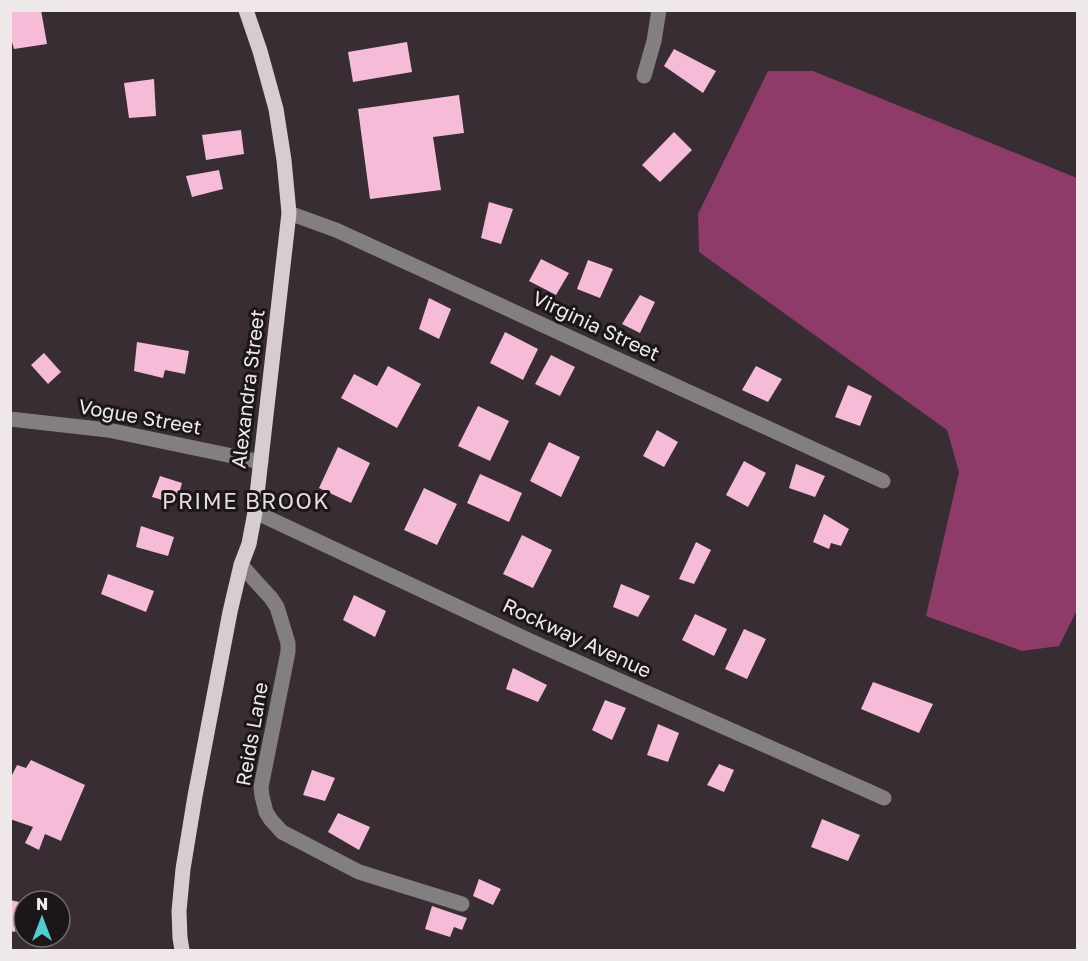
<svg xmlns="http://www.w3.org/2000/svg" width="1088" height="961" font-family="'Golos Text',sans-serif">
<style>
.forest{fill:#8e3b69}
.building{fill:#f5bbd7}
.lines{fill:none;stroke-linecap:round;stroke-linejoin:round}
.minor{stroke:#837e80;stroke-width:15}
.major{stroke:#d7ccd1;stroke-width:15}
.labels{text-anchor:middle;stroke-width:6;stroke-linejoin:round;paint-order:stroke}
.street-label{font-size:20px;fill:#eee8eb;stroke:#1b1719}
.quarter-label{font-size:22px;letter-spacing:1.5px;fill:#e7dae0;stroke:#1b1719}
</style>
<rect width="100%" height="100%" fill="#372d32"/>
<!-- forest -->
<polygon class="forest" points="768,71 813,71 1077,178 1078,608 1059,646 1022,651 926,616 959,472 947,430 699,252 698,214"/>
<!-- building -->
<g class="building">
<polygon points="10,10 41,10 47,44 14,49 10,35"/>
<polygon points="407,42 412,72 353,82 348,52"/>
<polygon points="674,49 716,71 703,93 664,66"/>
<polygon points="154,79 156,116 129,118 124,83"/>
<polygon points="459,95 464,133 433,137 441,190 370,199 358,109"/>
<polygon points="241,130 244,154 206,160 202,135"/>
<polygon points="674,132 692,150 660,182 642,165"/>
<polygon points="219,170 223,189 192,197 186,176"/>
<polygon points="489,202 513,209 501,244 481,238"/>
<polygon points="541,259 569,273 556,295 529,281"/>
<polygon points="588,260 613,269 600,298 577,289"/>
<polygon points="640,295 655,302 640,333 622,324"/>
<polygon points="429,298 451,309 439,339 419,329"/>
<polygon points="505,332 538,349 523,380 490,363"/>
<polygon points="137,342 189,351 185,374 165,370 163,378 134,371"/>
<polygon points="44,353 61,372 48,384 31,365"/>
<polygon points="551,355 575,367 560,396 535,384"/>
<polygon points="388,366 421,384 397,428 341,398 354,374 377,386"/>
<polygon points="756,366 782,379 768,402 742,390"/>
<polygon points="848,385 872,396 860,426 835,417"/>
<polygon points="478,406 509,421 490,461 458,446"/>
<polygon points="657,430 678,442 664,467 643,456"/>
<polygon points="549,442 580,457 561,497 530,481"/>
<polygon points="338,447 370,463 351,503 319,488"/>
<polygon points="744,461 766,473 748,507 726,495"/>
<polygon points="796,464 825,476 815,497 789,488"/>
<polygon points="480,474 522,493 509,522 467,503"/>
<polygon points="160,476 182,483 176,504 152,497"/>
<polygon points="424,488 457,504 437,545 404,530"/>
<polygon points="824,514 849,529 841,546 831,543 829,549 813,542"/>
<polygon points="141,526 174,537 168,556 136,547"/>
<polygon points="522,535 552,550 533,588 503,574"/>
<polygon points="696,542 711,550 694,584 679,579"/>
<polygon points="108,574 154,591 146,612 101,594"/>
<polygon points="621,584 650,596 638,617 613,607"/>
<polygon points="354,595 386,611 375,637 343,620"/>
<polygon points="695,614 727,629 714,656 682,640"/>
<polygon points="744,629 766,639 747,679 725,669"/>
<polygon points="513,668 547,685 538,702 506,689"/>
<polygon points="873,682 933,704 919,733 861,709"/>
<polygon points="605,700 626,708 612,740 592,730"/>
<polygon points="658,724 679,733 668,762 647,755"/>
<polygon points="31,760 85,785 61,841 45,834 39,850 25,843 33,827 10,819 10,779 17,765 26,768"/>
<polygon points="719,764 734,770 724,792 707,785"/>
<polygon points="312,770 335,778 325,801 303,795"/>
<polygon points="338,813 370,827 359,850 328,832"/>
<polygon points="822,819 860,835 848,861 811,847"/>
<polygon points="479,879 501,889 493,905 473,896"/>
<polygon points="10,900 24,903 15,932 10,931"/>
<polygon points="432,906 467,918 462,930 454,927 450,937 425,929"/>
</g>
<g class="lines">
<!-- minor -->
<g class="minor">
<polyline points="644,76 654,41 659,10"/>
<polyline points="289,213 336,230 883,481"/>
<polyline points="10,419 108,430 261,462"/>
<polyline points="255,512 537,644 884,798"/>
<polyline points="241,565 271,598 277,607 288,643 288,652 261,787 262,796 266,812 271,820 282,832 359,872 462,904"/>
</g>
<!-- major -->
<polyline class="major" points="182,950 180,938 179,911 183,869 195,796 230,612 241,565 249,544 255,512 289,213 284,160 276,109 260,51 246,10"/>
</g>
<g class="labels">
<!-- street labels -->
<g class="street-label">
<text transform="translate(596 326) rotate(25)" y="7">Virginia Street</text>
<text transform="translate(248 389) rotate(-83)" y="7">Alexandra Street</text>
<text transform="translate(140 417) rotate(10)" y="7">Vogue Street</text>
<text transform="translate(577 638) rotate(25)" y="7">Rockway Avenue</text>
<text transform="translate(252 734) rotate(-80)" y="7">Reids Lane</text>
</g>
<!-- quarter labels -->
<g class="quarter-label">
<text x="246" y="509">PRIME BROOK</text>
</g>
</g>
<!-- border -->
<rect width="1088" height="961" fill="none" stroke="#eee8eb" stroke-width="24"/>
<!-- north arrow -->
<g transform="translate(42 919)"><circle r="28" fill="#1b1719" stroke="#6f6b6d" stroke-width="1.5"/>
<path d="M0-4.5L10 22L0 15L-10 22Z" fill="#51ccd1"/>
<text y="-9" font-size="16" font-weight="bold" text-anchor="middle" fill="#eee8eb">N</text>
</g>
</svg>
